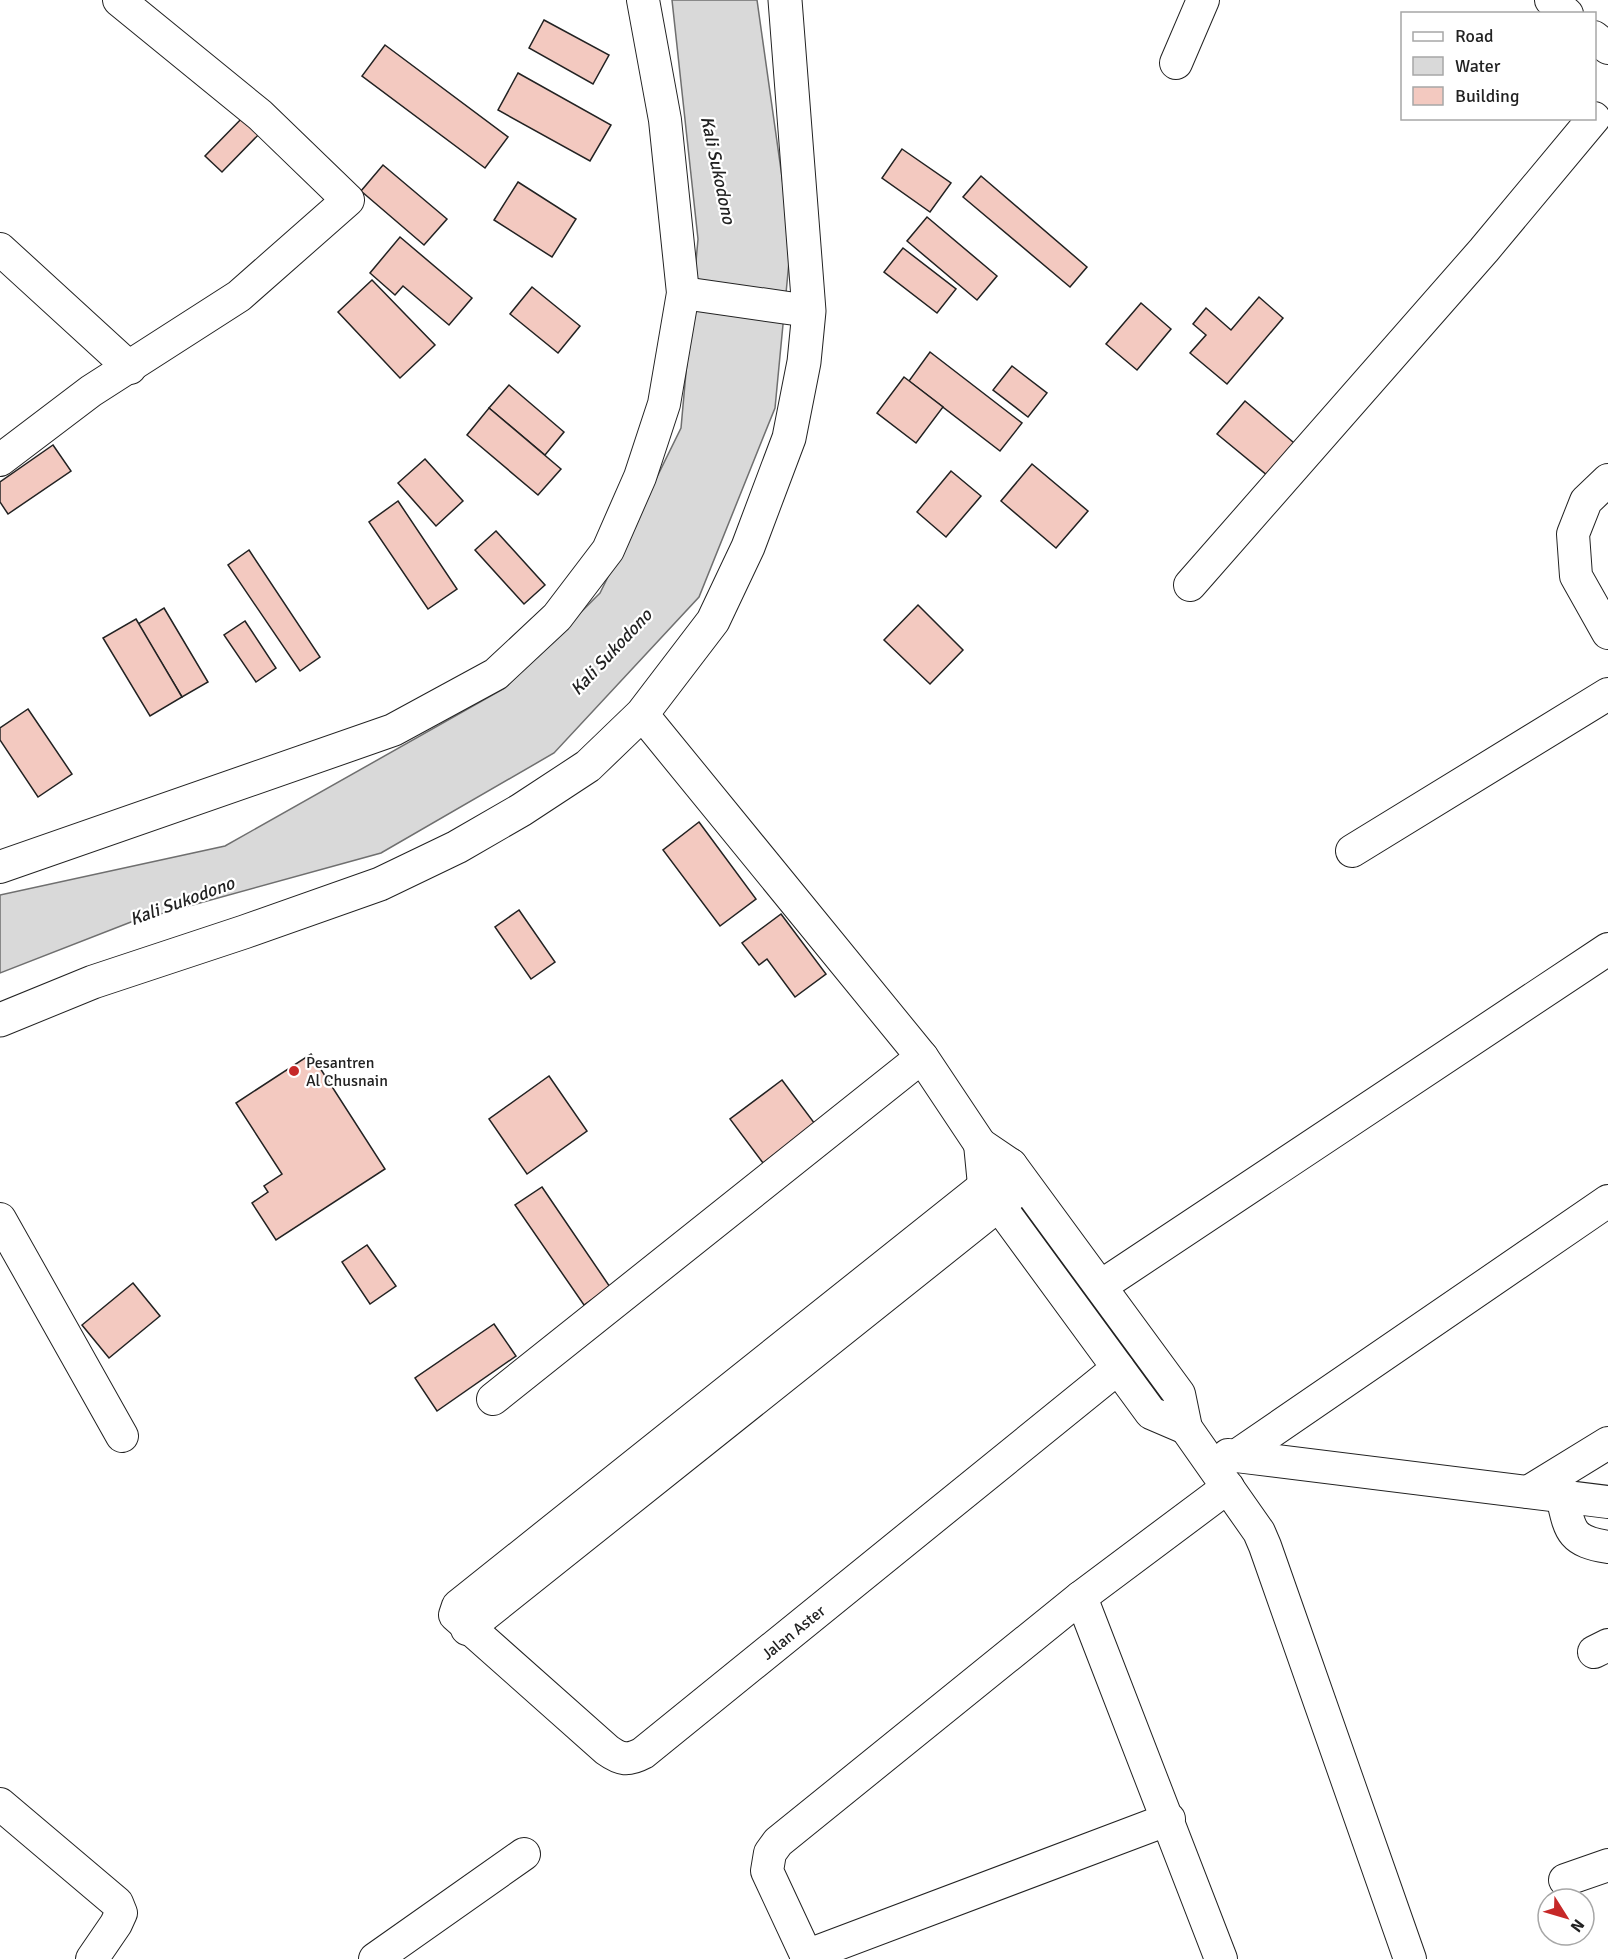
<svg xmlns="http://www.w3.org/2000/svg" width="1608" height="1959" font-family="Signika,sans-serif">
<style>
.water{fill:#d9d9d9;stroke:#6f6f6f;stroke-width:1.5}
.building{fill:#f3c9c0;stroke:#222;stroke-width:1.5}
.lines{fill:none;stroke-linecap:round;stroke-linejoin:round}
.street-casing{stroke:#222;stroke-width:34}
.secondary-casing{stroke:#222;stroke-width:35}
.street{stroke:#fff;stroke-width:32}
.secondary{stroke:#fff;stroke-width:33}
.poi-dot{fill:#c62828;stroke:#fff;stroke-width:2}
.labels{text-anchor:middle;stroke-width:4.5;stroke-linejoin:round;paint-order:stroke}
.poi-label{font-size:16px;fill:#222;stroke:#fff;text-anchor:start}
.street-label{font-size:16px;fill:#222;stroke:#fff}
.water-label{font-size:18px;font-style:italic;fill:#222;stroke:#fff}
</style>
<rect width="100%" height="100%" fill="#fff"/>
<!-- water -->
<polygon class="water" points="672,0 757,0 791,241 775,408 699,597 554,753 381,853 131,922 0,973 0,895 225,846 505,688 600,593 681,428 698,239"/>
<!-- building -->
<g class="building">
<polygon points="544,20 609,55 593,84 529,48"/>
<polygon points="385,45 508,137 485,168 362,76"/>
<polygon points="518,73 611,125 590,161 498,110"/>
<polygon points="247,113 264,129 222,172 205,156"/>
<polygon points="902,149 951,183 930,212 882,178"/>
<polygon points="383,165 447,219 424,245 361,191"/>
<polygon points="981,176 1087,267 1070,287 963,197"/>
<polygon points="518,182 576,219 552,257 494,220"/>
<polygon points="927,217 997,276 977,300 907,241"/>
<polygon points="400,237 472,298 449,325 403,286 395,295 370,273"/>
<polygon points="903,248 956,289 937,313 884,272"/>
<polygon points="372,280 435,345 400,378 338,312"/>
<polygon points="532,287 580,326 558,353 510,314"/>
<polygon points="1259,297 1283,318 1227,384 1190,353 1206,335 1193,324 1206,308 1231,330"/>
<polygon points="1141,303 1171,329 1137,370 1106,344"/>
<polygon points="930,352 1022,423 1000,451 909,381"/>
<polygon points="1012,366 1047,393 1028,417 993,390"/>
<polygon points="904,377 943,407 916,443 877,413"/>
<polygon points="509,385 564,432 545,455 489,408"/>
<polygon points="1245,401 1300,448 1273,480 1217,434"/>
<polygon points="489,408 561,469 538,495 467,435"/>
<polygon points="53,445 71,471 8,514 0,502 0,482"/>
<polygon points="425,459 463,501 436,526 398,483"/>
<polygon points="1032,464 1088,511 1056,548 1001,501"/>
<polygon points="951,471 981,496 946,537 917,512"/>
<polygon points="398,501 457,589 428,609 369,522"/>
<polygon points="496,531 545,585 524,604 475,550"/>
<polygon points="249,550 320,657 300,671 228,565"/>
<polygon points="918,605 963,650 930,684 884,640"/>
<polygon points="164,608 208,682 182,697 138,624"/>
<polygon points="136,619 182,697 150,716 103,638"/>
<polygon points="245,621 276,668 256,682 224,635"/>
<polygon points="28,709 72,774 38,797 0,740 0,728"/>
<polygon points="699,822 756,899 720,926 663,850"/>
<polygon points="519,910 555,962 531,979 495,927"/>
<polygon points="781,914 826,974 795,997 767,959 759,965 742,943"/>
<polygon points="311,1054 385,1169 276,1240 252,1203 268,1192 264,1186 282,1174 236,1103"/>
<polygon points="549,1076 587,1131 527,1174 489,1119"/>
<polygon points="782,1080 815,1124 763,1163 730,1119"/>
<polygon points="542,1187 610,1287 584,1305 515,1205"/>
<polygon points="367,1245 396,1286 370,1304 342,1262"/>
<polygon points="133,1283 160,1316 109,1358 82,1325"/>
<polygon points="494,1324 516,1356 437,1411 415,1378"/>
</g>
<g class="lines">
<!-- street casing -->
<g class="street-casing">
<g id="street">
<polyline points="1551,0 1567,14"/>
<polyline points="1594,37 1608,48"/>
<polyline points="1176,63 1203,0"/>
<polyline points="0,249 130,368"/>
<polyline points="683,293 809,311"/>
<polyline points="0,460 91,391 239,296 348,200 260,115 119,0"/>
<polyline points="1608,480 1586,501 1573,534 1576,576 1608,633"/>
<polyline points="1190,585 1484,250 1594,118"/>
<polyline points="642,714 922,1057 980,1144"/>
<polyline points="1352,851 1608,694"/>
<polyline points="0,867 393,730 496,674 557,617 608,550 640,477 664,404 683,293 665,120 643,0"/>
<polygon points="980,1144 1011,1165 1179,1394 1186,1428 1151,1413 984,1185"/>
<path d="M1011,1165l-553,441 -3,9 152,135c14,10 21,11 36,3l475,-385"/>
<polyline points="0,1219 122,1436"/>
<polyline points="1101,1286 1608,949"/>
<polyline points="493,1399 922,1057"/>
<polyline points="1186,1428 1259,1532 1265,1546 1410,1959"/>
<polyline points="1228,1455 1608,1502"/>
<polyline points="1236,1456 1608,1201"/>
<polyline points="1528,1492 1608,1443"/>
<path d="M1562,1496c8,35 8,45 46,51"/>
<polyline points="1081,1597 1221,1959"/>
<polyline points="467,1629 1015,1192"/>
<polyline points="1594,1652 1608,1645"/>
<polyline points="0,1804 117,1903 121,1913 116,1924 92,1959"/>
<polyline points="1565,1880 1608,1865"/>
<polyline points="806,1956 1169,1819"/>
<polyline points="375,1959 524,1854"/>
<polyline points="808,1959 767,1871 770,1853 778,1842 1081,1597 1228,1487"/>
</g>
</g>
<!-- secondary casing -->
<g class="secondary-casing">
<polyline id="secondary" points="0,1020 93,982 244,932 380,884 457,847 521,810 588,766 642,714 713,621 748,547 789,438 804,362 809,311 785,0"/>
</g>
<!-- street -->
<use href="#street" class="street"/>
<!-- secondary -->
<use href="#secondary" class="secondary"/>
</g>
<!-- markers -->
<circle class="poi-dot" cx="294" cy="1071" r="6"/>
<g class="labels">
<!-- poi labels -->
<g class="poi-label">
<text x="306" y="1068">Pesantren<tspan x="306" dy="18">Al Chusnain</tspan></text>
</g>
<!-- street labels -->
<g class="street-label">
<text transform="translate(793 1632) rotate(-39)" y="6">Jalan Aster</text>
</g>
<!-- water labels -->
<g class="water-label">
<text transform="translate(718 170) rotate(78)" y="6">Kali Sukodono</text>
<text transform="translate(611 652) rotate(-47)" y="6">Kali Sukodono</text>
<text transform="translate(182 901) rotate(-20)" y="6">Kali Sukodono</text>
</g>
</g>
<!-- legend -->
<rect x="1401" y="12" width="195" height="108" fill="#ffffff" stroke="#a7a7a7" stroke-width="1.5"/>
<rect x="1413" y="32" width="30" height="9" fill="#ffffff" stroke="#a7a7a7" stroke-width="1.5"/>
<text x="1455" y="42" font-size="18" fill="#222222">Road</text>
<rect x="1413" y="57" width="30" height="18" fill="#d9d9d9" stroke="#a7a7a7" stroke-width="1.5"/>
<text x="1455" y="72" font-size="18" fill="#222222">Water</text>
<rect x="1413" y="87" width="30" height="18" fill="#f3c9c0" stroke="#a7a7a7" stroke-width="1.5"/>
<text x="1455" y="102" font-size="18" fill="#222222">Building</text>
<!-- north arrow -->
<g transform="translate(1566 1917) rotate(127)"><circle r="28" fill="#ffffff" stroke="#a7a7a7" stroke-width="1.5"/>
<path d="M0-4.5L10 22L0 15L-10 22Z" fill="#c62828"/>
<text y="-9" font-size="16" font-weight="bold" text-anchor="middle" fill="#222222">N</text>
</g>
</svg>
